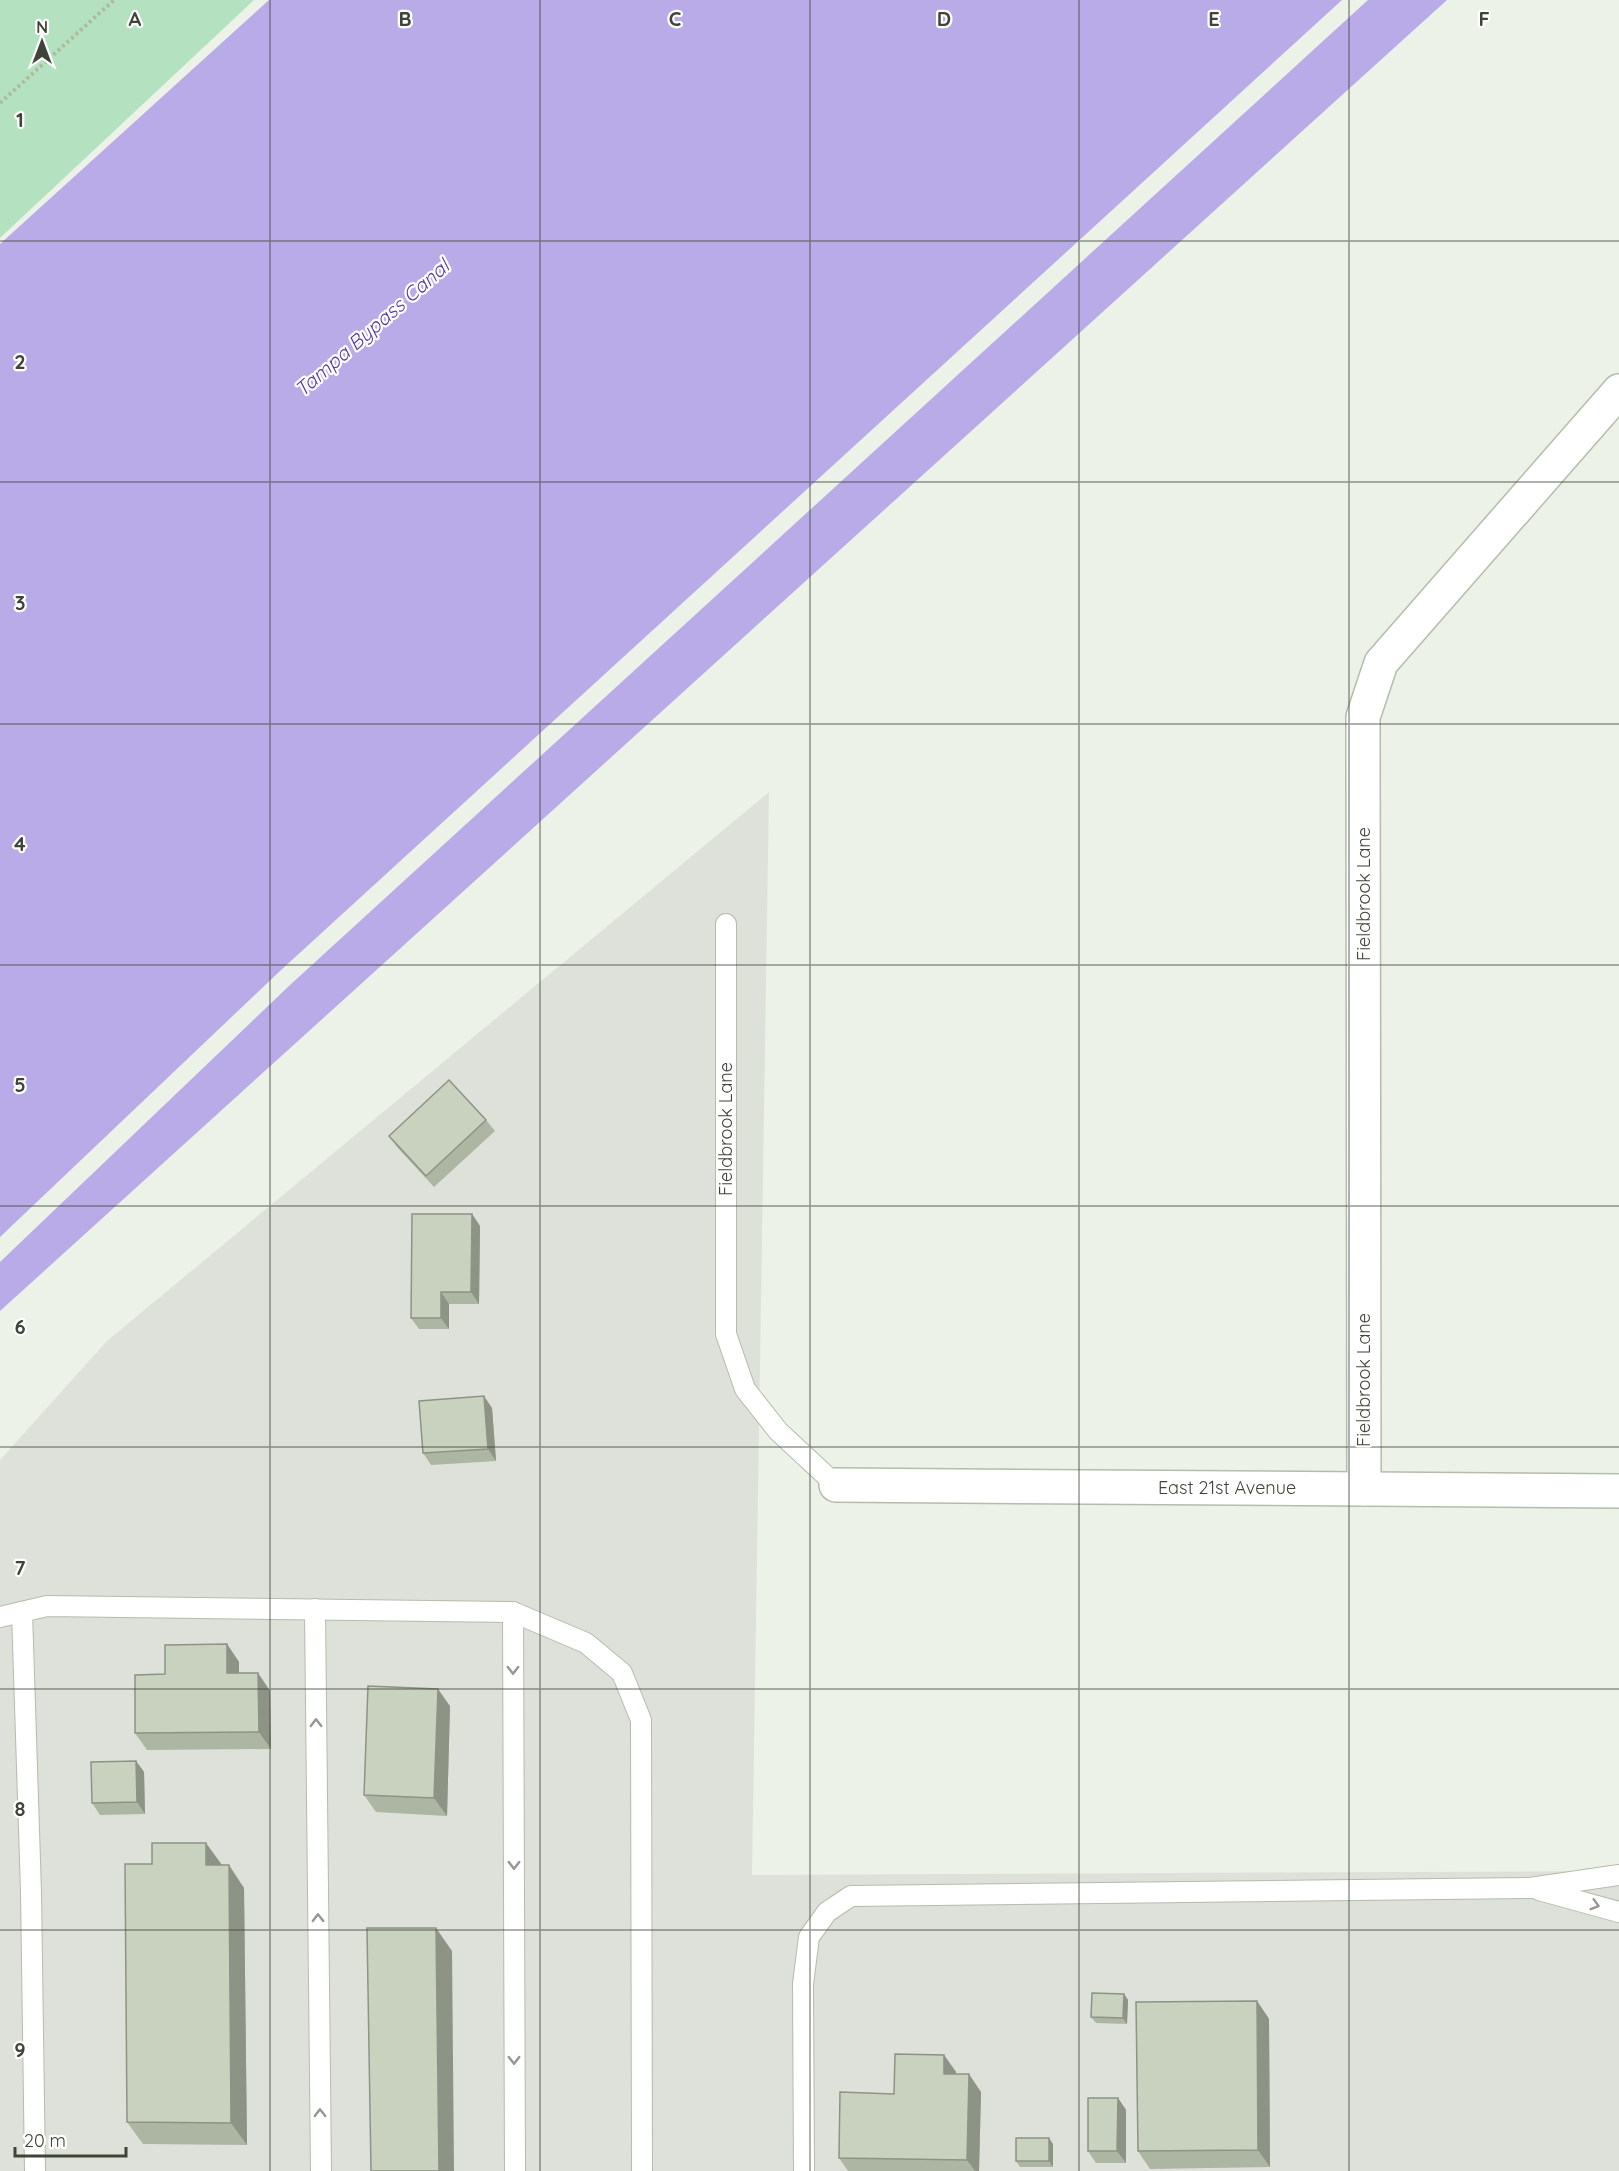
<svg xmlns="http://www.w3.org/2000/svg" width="1619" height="2171" font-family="Quicksand,sans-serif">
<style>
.industrial{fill:#dee1d9}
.green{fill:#b4e2c1}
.water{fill:#b9aae8}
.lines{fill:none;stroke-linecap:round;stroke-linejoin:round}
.service-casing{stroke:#b4bcab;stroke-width:22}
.minor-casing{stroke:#b4bcab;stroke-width:36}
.path{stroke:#aebc9e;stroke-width:4;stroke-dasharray:3 3;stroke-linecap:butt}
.service{stroke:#fff;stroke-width:20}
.minor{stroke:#fff;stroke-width:33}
.wall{fill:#adb5a3}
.shaded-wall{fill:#8d9385}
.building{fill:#c9d2be;stroke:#8d9385;stroke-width:1.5}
.oneway{stroke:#959891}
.grid{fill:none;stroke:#3e4437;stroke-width:1.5;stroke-opacity:0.55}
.labels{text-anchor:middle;stroke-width:4.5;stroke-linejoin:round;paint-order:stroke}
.street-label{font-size:18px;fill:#3e4437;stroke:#fff}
.water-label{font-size:20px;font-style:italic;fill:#563ca5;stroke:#fff}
.grid-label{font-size:20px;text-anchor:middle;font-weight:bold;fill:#3e4437;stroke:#fff;stroke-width:4.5;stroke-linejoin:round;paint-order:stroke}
</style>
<rect width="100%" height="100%" fill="#ecf2e8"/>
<!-- industrial -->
<polygon class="industrial" points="769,792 752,1875 1619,1871 1619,2171 0,2171 0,1460 107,1341"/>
<!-- green -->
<polygon class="green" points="0,0 254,0 0,238"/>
<!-- water -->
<g class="water">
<polygon points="269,0 1342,0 280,971 0,1237 0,244"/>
<polygon points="1368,0 1447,0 0,1311 0,1262 290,985"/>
</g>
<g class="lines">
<!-- service casing -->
<g class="service-casing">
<g id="service">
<polyline points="726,924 726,1334 745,1389 778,1431 836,1485"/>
<polyline points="315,1609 321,2171"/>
<polyline points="22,1612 31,1892 35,2171"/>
<polyline points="513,1612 515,2171"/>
<polyline points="0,1617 47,1606 513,1612 586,1643 622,1673 641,1720 642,2171"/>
<polyline points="1539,1890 1619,1912"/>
<polyline points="804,2171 803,1984 809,1937 827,1912 851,1896 1530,1888 1619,1875"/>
</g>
</g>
<!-- minor casing -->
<g class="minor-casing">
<g id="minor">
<polyline points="836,1485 1619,1491"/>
<polyline points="1364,1489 1363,717 1381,663 1619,391"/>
</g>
</g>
<!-- path -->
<polyline class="path" points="0,103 114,0"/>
<!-- service -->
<use href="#service" class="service"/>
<!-- minor -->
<use href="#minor" class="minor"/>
</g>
<!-- wall -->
<g class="wall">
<polygon points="486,1120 495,1131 434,1187 397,1147 389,1136"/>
<polygon points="472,1214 480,1226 479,1304 449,1304 449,1329 419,1329 411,1318"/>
<polygon points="492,1408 496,1461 431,1465 423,1453"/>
<polygon points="227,1644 239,1662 239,1673 258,1673 270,1691 271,1749 147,1750 135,1733 165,1674"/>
<polygon points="450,1706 447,1816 376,1812 364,1795"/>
<polygon points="136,1761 144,1772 145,1814 100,1815 92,1803"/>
<polygon points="222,1865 244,1888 247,2145 143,2144 127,2122"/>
<polygon points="1124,1994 1128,2000 1127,2024 1096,2023 1091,2017"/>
<polygon points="1257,2001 1269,2019 1270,2167 1150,2169 1138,2151"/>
<polygon points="944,2055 956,2072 956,2074 981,2092 979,2171 848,2171 839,2158 894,2094"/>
<polygon points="1118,2098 1126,2110 1126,2163 1096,2163 1088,2151"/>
<polygon points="1053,2144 1053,2167 1020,2167 1016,2161"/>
</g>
<!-- shaded-wall -->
<g class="shaded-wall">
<polygon points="472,1214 480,1226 479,1304 471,1292"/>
<polygon points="441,1292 449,1304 449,1329 441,1318"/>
<polygon points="484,1396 492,1408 496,1461 488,1449"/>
<polygon points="227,1644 239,1662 239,1691 227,1673"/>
<polygon points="258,1673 270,1691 271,1749 259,1732"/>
<polygon points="438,1689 450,1706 447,1816 434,1798"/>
<polygon points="136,1761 144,1772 145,1814 137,1802"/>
<polygon points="206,1843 222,1865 206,1865"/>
<polygon points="229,1865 244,1888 247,2145 231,2123"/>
<polygon points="436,1928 452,1951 454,2171 439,2171"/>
<polygon points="1124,1994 1128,2000 1127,2024 1123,2018"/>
<polygon points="1257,2001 1269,2019 1270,2167 1258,2150"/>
<polygon points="944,2055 956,2072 956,2091 944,2074"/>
<polygon points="969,2074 981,2092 979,2171 975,2171 967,2160"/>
<polygon points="1118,2098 1126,2110 1126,2163 1117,2151"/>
<polygon points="1049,2138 1053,2144 1053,2167 1049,2161"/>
</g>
<!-- building -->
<g class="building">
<polygon points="449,1080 486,1120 426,1176 389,1136"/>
<polygon points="412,1214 472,1214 471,1292 441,1292 441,1318 411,1318"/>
<polygon points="484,1396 488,1449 423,1453 419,1401"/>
<polygon points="227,1644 227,1673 258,1673 259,1732 135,1733 135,1675 165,1674 165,1645"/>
<polygon points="368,1686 438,1689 434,1798 364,1795"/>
<polygon points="136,1761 137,1802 92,1803 91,1762"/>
<polygon points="152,1843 206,1843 206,1865 229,1865 231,2123 127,2122 125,1864 152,1864"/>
<polygon points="367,1928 436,1928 439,2171 371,2171"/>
<polygon points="1092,1993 1124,1994 1123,2018 1091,2017"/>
<polygon points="1257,2001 1258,2150 1138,2151 1136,2002"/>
<polygon points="895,2054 944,2055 944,2074 969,2074 967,2160 839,2158 840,2092 894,2094"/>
<polygon points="1088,2098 1118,2098 1117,2151 1088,2151"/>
<rect x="1016" y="2138" width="33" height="23"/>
</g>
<!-- one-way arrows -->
<defs><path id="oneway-chevron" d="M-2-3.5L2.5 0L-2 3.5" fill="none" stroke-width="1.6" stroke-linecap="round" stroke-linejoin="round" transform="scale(1.5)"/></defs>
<g class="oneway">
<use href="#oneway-chevron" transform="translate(513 1670) rotate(90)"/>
<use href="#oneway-chevron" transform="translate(316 1723) rotate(-91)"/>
<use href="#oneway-chevron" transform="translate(514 1865) rotate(90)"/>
<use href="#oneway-chevron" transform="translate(1595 1905) rotate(16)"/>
<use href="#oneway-chevron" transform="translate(318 1918) rotate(-91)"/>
<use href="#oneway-chevron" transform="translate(514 2060) rotate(90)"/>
<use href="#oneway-chevron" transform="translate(320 2113) rotate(-91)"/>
</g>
<!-- grid -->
<path class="grid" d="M270,0v2171M540,0v2171M810,0v2171M1079,0v2171M1349,0v2171M0,241h1619M0,482h1619M0,724h1619M0,965h1619M0,1206h1619M0,1447h1619M0,1689h1619M0,1930h1619"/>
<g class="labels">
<!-- street labels -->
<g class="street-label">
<text transform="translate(1364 894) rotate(-90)" y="6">Fieldbrook Lane</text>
<text transform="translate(726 1129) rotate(-90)" y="6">Fieldbrook Lane</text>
<text transform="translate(1364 1380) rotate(-90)" y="6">Fieldbrook Lane</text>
<text x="1227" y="1494">East 21st Avenue</text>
</g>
<!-- water labels -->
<g class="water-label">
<text transform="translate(372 328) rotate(-41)" y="7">Tampa Bypass Canal</text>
</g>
</g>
<g class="grid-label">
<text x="135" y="26">A</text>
<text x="405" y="26">B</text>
<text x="675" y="26">C</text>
<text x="944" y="26">D</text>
<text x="1214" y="26">E</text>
<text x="1484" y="26">F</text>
<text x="20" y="127">1</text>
<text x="20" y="369">2</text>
<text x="20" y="610">3</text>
<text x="20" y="851">4</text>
<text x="20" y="1092">5</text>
<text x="20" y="1334">6</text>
<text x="20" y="1575">7</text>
<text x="20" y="1816">8</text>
<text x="20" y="2057">9</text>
</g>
<!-- north arrow -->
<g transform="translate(42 42)" stroke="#ffffff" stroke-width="4.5" paint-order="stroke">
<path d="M0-4.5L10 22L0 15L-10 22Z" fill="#3e4437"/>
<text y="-9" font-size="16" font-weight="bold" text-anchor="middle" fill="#3e4437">N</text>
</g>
<!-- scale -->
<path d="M15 2147v9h111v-9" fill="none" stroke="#3e4437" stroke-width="3"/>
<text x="24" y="2147" font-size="18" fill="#3e4437" stroke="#ffffff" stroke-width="4.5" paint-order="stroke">20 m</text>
</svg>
